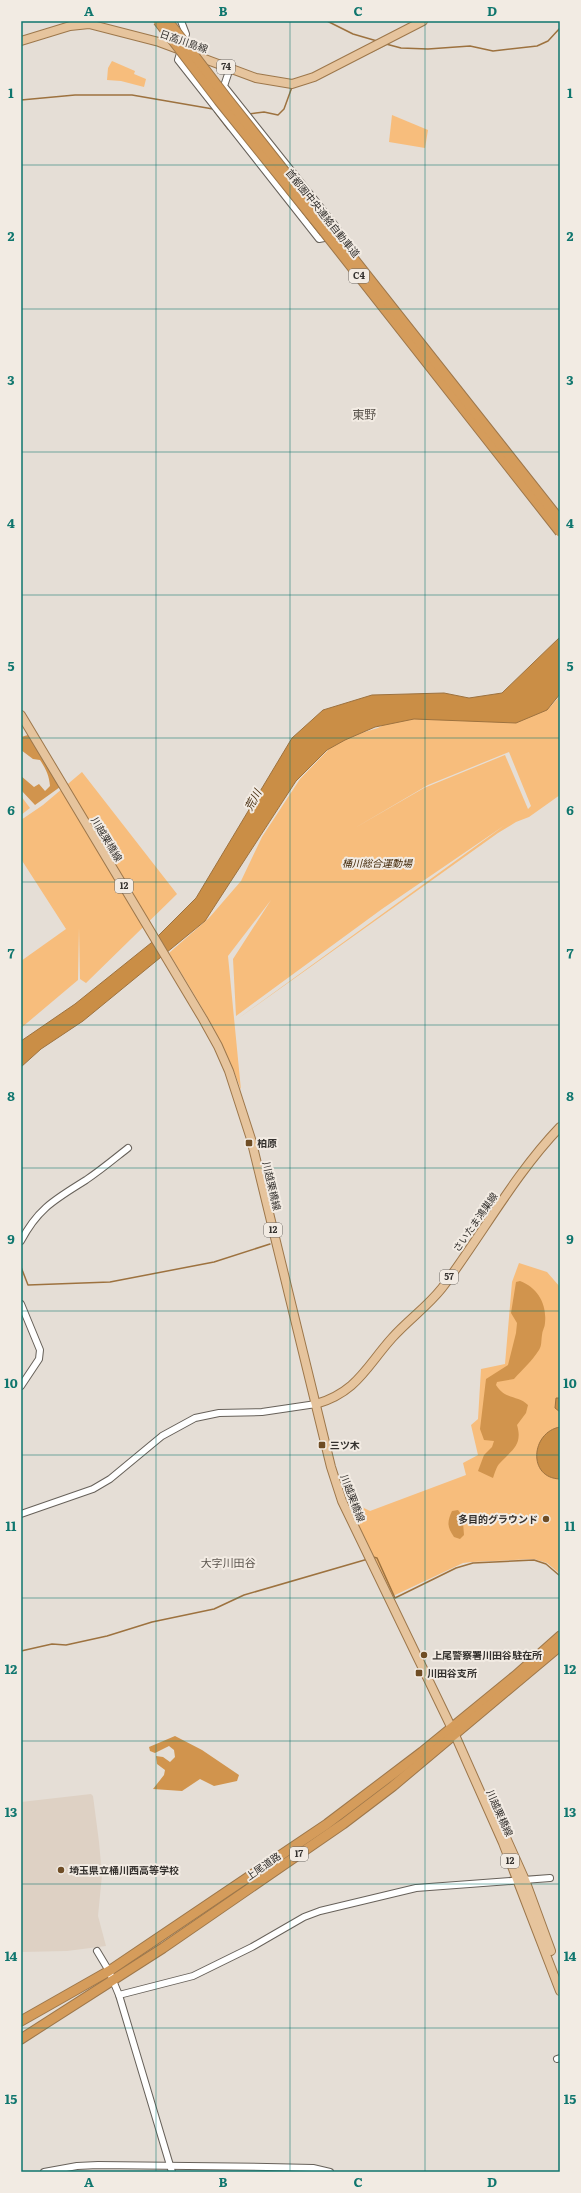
<svg xmlns="http://www.w3.org/2000/svg" width="581" height="2193" font-family="Literata,'Noto Sans JP',serif">
<style>
.built{fill:#ded1c4}
.green{fill:#f7bd7c;fill-rule:evenodd}
.forest{fill:#d1944d}
.water{fill:#ca8e46;stroke:#9d723f}
.lines{fill:none;stroke-linecap:round;stroke-linejoin:round}
.stream{stroke:#9d723f;stroke-width:1.5}
.minor-casing{stroke:#67615a;stroke-width:8}
.major-casing{stroke:#9d774b;stroke-width:10}
.highway-casing{stroke:#9d774b;stroke-width:11}
.minor{stroke:#fff;stroke-width:6}
.major{stroke:#e6c49d;stroke-width:8}
.highway{stroke:#d59c5b;stroke-width:9}
.highway-bridge-casing{stroke:#9d774b;stroke-width:11;stroke-linecap:butt}
.highway-bridge{stroke:#d59c5b;stroke-width:9}
.grid{fill:none;stroke:#0f766e;stroke-width:1;stroke-opacity:0.55}
.poi-dot{fill:#6f4d25;stroke:#f2ebe3;stroke-width:1.5}
.labels{text-anchor:middle;stroke-width:4;stroke-linejoin:round;paint-order:stroke}
.shield{fill:#f2ebe3;stroke:#6d6964;stroke-width:1}
.shield-label{font-size:9px;font-weight:bold;fill:#34312e}
.street-label{font-size:10px;fill:#34312e;stroke:#f2ebe3}
.park-label{font-size:10px;font-style:italic;fill:#422909;stroke:#f2ebe3}
.poi-label{font-size:10px;font-weight:bold;fill:#34312e;stroke:#f2ebe3;text-anchor:start}
.water-label{font-size:11px;font-style:italic;fill:#482e10;stroke:#f2ebe3}
.neighbourhood-label{font-size:11px;fill:#5b554e;stroke:#f2ebe3}
.quarter-label{font-size:12px;fill:#5b554e;stroke:#f2ebe3}
.neatline{fill:none;stroke:#0f766e;stroke-width:1.5}
.grid-label{font-size:13px;text-anchor:middle;font-weight:bold;fill:#0f766e}
</style>
<rect width="100%" height="100%" fill="#e5ded6"/>
<!-- built -->
<polygon class="built" points="91,1794 93,1796 99,1842 102,1875 98,1916 106,1946 67,1951 21,1952 21,1802"/>
<!-- green -->
<g class="green">
<polygon points="112,61 135,71 134,74 146,79 144,87 121,81 107,80 108,68"/>
<polygon points="392,115 428,130 425,148 389,142"/>
<path d="M560,696v99l-31,22 -13,5 -18,11 -262,187 269,-195 -123,84 -146,107 -3,-57 38,-59 -43,56 13,134c-17,-50 -45,-92 -72,-137l40,-35 32,-37 21,-44 38,-58 31,-32 17,-10 30,-9 17,-9 22,-3 103,4 30,-13zM509,752l22,54 -3,3 -23,-54 -81,33 -71,41 75,-44z"/>
<polygon points="82,772 177,894 86,983 80,979 79,928 78,980 21,1028 21,961 66,929 21,859 21,820 43,805"/>
<polygon points="21,796 30,808 21,815"/>
<polygon points="519,1263 547,1272 560,1287 560,1574 547,1563 534,1559 472,1562 463,1563 393,1596 352,1512 362,1507 370,1511 466,1475 463,1463 478,1455 471,1425 478,1419 481,1369 505,1364 512,1282"/>
</g>
<!-- forest -->
<g class="forest">
<path d="M28,735l32,52 -25,18 -14,-15v-14l13,11 5,-3 6,7 5,-5c-1,-11 -4,-17 -10,-26l-7,-1 -12,-9v-13z"/>
<path d="M520,1281c18,7 27,23 25,42 0,4 -3,8 -3,12 -1,6 0,10 -3,15 -7,11 -17,20 -25,29l-17,3 -1,3c9,15 22,10 32,20l-2,8 -9,12c6,20 -5,25 -17,38 -4,4 -5,10 -7,15l-15,-7 6,-16 8,-8 2,-6 -10,-1 -4,-11 6,-50 22,-14 8,-32 1,-10 -6,-10 5,-31z"/>
<path d="M458,1510c6,7 5,16 6,25l-4,4 -6,-2c-7,-10 -7,-15 -2,-26z"/>
<polygon points="175,1736 202,1750 239,1775 237,1781 214,1786 200,1779 182,1791 153,1789 164,1775 165,1770 157,1764 156,1756 163,1757 170,1762 175,1757 174,1750 169,1746 155,1753 150,1751 149,1747"/>
</g>
<!-- water -->
<g class="water">
<polygon points="560,637 560,694 547,710 516,723 414,719 375,727 345,740 327,750 296,781 205,921 83,1021 41,1049 21,1067 21,1041 75,1004 151,943 196,898 292,738 323,710 372,695 444,693 469,698 502,693"/>
<polygon points="556,1398 560,1398 560,1412 555,1408"/>
<path d="M560,1427v52c-33,-1 -29,-47 0,-52z"/>
</g>
<g class="lines">
<!-- stream -->
<g class="stream">
<polyline points="327,21 353,34 377,41"/>
<polyline points="386,44 401,48 428,49 470,46 493,51 537,46 548,41 560,28"/>
<polyline points="371,52 387,44"/>
<polyline points="21,100 75,95 132,95 213,109"/>
<polyline points="215,112 228,129 230,128"/>
<polyline points="249,114 264,112 278,115 284,109 292,87"/>
<polyline points="21,1267 28,1285 110,1282 214,1262 270,1244"/>
<polyline points="373,1557 377,1558 395,1598 456,1568 473,1563 534,1560 546,1564 560,1576"/>
<polyline points="21,1651 52,1644 66,1645 107,1636 152,1622 214,1609 244,1595 368,1559"/>
</g>
<!-- minor casing -->
<g class="minor-casing">
<g id="minor">
<polyline points="181,21 186,34 178,60 319,239 340,235 337,228 224,86 230,68"/>
<path d="M21,1241c17,-33 35,-42 65,-61 15,-10 28,-21 42,-32"/>
<polyline points="21,1304 40,1350 39,1359 21,1386"/>
<polyline points="21,1514 93,1489 110,1479 162,1436 195,1418 219,1413 262,1412 316,1404"/>
<polyline points="97,1951 109,1971 119,1995 172,2172"/>
<polyline points="119,1995 193,1976 252,1947 304,1917 320,1911 416,1888 550,1878"/>
<polyline points="557,2059 560,2058"/>
<polyline points="44,2172 77,2166 98,2165 267,2167 313,2168 330,2172"/>
</g>
</g>
<!-- major casing -->
<g class="major-casing">
<g id="major">
<polyline points="21,41 70,26 89,24 159,42 256,78 292,84 314,77 423,21"/>
<polyline points="21,715 203,1019 218,1046 229,1071 251,1139 331,1467 342,1501 455,1735 503,1843 560,1991"/>
<path d="M316,1404c41,-12 50,-37 76,-66 16,-18 35,-31 50,-50 40,-53 72,-113 118,-161"/>
<polyline points="490,1802 525,1880 551,1951"/>
</g>
</g>
<!-- highway casing -->
<g class="highway-casing">
<g id="highway">
<polyline points="21,2021 109,1971 327,1824 422,1752 515,1676 560,1636"/>
<polyline points="21,2039 163,1948 343,1824 393,1786 560,1646"/>
</g>
</g>
<!-- minor -->
<use href="#minor" class="minor"/>
<!-- major -->
<use href="#major" class="major"/>
<!-- highway -->
<use href="#highway" class="highway"/>
<!-- highway-bridge casing -->
<g class="highway-bridge-casing">
<g id="highway-bridge">
<polyline points="158,21 219,101 321,228 560,532"/>
<polyline points="168,21 226,97 560,520"/>
</g>
</g>
<!-- highway-bridge -->
<use href="#highway-bridge" class="highway-bridge"/>
</g>
<!-- grid -->
<path class="grid" d="M156,21v2151M290,21v2151M425,21v2151M21,165h539M21,309h539M21,452h539M21,595h539M21,738h539M21,882h539M21,1025h539M21,1168h539M21,1311h539M21,1455h539M21,1598h539M21,1741h539M21,1884h539M21,2028h539"/>
<!-- markers -->
<g class="poi-dot">
<rect x="245" y="1139" width="8" height="8" rx="2"/>
<rect x="318" y="1441" width="8" height="8" rx="2"/>
<circle cx="546" cy="1519" r="4"/>
<circle cx="424" cy="1655" r="4"/>
<rect x="415" y="1669" width="8" height="8" rx="2"/>
<circle cx="61" cy="1870" r="4"/>
</g>
<g class="labels">
<!-- shield labels -->
<g class="shield">
<rect x="217" y="60" width="18" height="14" rx="3"/>
<rect x="349" y="269" width="20" height="14" rx="3"/>
<rect x="115" y="879" width="18" height="14" rx="3"/>
<rect x="264" y="1223" width="18" height="14" rx="3"/>
<rect x="440" y="1270" width="18" height="14" rx="3"/>
<rect x="290" y="1847" width="18" height="14" rx="3"/>
<rect x="501" y="1854" width="18" height="14" rx="3"/>
</g>
<g class="shield-label">
<text x="226" y="70">74</text>
<text x="359" y="279">C4</text>
<text x="124" y="889">12</text>
<text x="273" y="1233">12</text>
<text x="449" y="1280">57</text>
<text x="299" y="1857">17</text>
<text x="510" y="1864">12</text>
</g>
<!-- street labels -->
<g class="street-label">
<text transform="translate(184 41) rotate(19)" y="4">日高川島線</text>
<text transform="translate(323 213) rotate(51)" y="4">首都圏中央連絡自動車道</text>
<text transform="translate(107 839) rotate(59)" y="4">川越栗橋線</text>
<text transform="translate(272 1186) rotate(77)" y="4">川越栗橋線</text>
<text transform="translate(475 1222) rotate(-55)" y="4">さいたま鴻巣線</text>
<text transform="translate(353 1498) rotate(69)" y="4">川越栗橋線</text>
<text transform="translate(500 1813) rotate(66)" y="4">川越栗橋線</text>
<text transform="translate(263 1866) rotate(-35)" y="4">上尾道路</text>
</g>
<!-- park labels -->
<g class="park-label">
<text x="377" y="867">桶川総合運動場</text>
</g>
<!-- poi labels -->
<g class="poi-label">
<text x="257" y="1147">柏原</text>
<text x="330" y="1449">三ツ木</text>
<text x="538" y="1523" text-anchor="end">多目的グラウンド</text>
<text x="432" y="1659">上尾警察署川田谷駐在所</text>
<text x="427" y="1677">川田谷支所</text>
<text x="69" y="1874">埼玉県立桶川西高等学校</text>
</g>
<!-- water labels -->
<g class="water-label">
<text transform="translate(253 800) rotate(-62)" y="4">荒川</text>
</g>
<!-- neighbourhood labels -->
<g class="neighbourhood-label">
<text x="228" y="1567">大字川田谷</text>
</g>
<!-- quarter labels -->
<g class="quarter-label">
<text x="364" y="419">東野</text>
</g>
</g>
<!-- border -->
<rect width="581" height="2193" fill="none" stroke="#f2ebe3" stroke-width="44"/>
<rect x="22" y="22" width="537" height="2149" class="neatline"/>
<g class="grid-label">
<text x="89" y="16">A</text>
<text x="223" y="16">B</text>
<text x="358" y="16">C</text>
<text x="492" y="16">D</text>
<text x="11" y="98">1</text>
<text x="570" y="98">1</text>
<text x="11" y="241">2</text>
<text x="570" y="241">2</text>
<text x="11" y="385">3</text>
<text x="570" y="385">3</text>
<text x="11" y="528">4</text>
<text x="570" y="528">4</text>
<text x="11" y="671">5</text>
<text x="570" y="671">5</text>
<text x="11" y="815">6</text>
<text x="570" y="815">6</text>
<text x="11" y="958">7</text>
<text x="570" y="958">7</text>
<text x="11" y="1101">8</text>
<text x="570" y="1101">8</text>
<text x="11" y="1244">9</text>
<text x="570" y="1244">9</text>
<text x="11" y="1388">10</text>
<text x="570" y="1388">10</text>
<text x="11" y="1531">11</text>
<text x="570" y="1531">11</text>
<text x="11" y="1674">12</text>
<text x="570" y="1674">12</text>
<text x="11" y="1817">13</text>
<text x="570" y="1817">13</text>
<text x="11" y="1961">14</text>
<text x="570" y="1961">14</text>
<text x="11" y="2104">15</text>
<text x="570" y="2104">15</text>
<text x="89" y="2187">A</text>
<text x="223" y="2187">B</text>
<text x="358" y="2187">C</text>
<text x="492" y="2187">D</text>
</g>
</svg>
